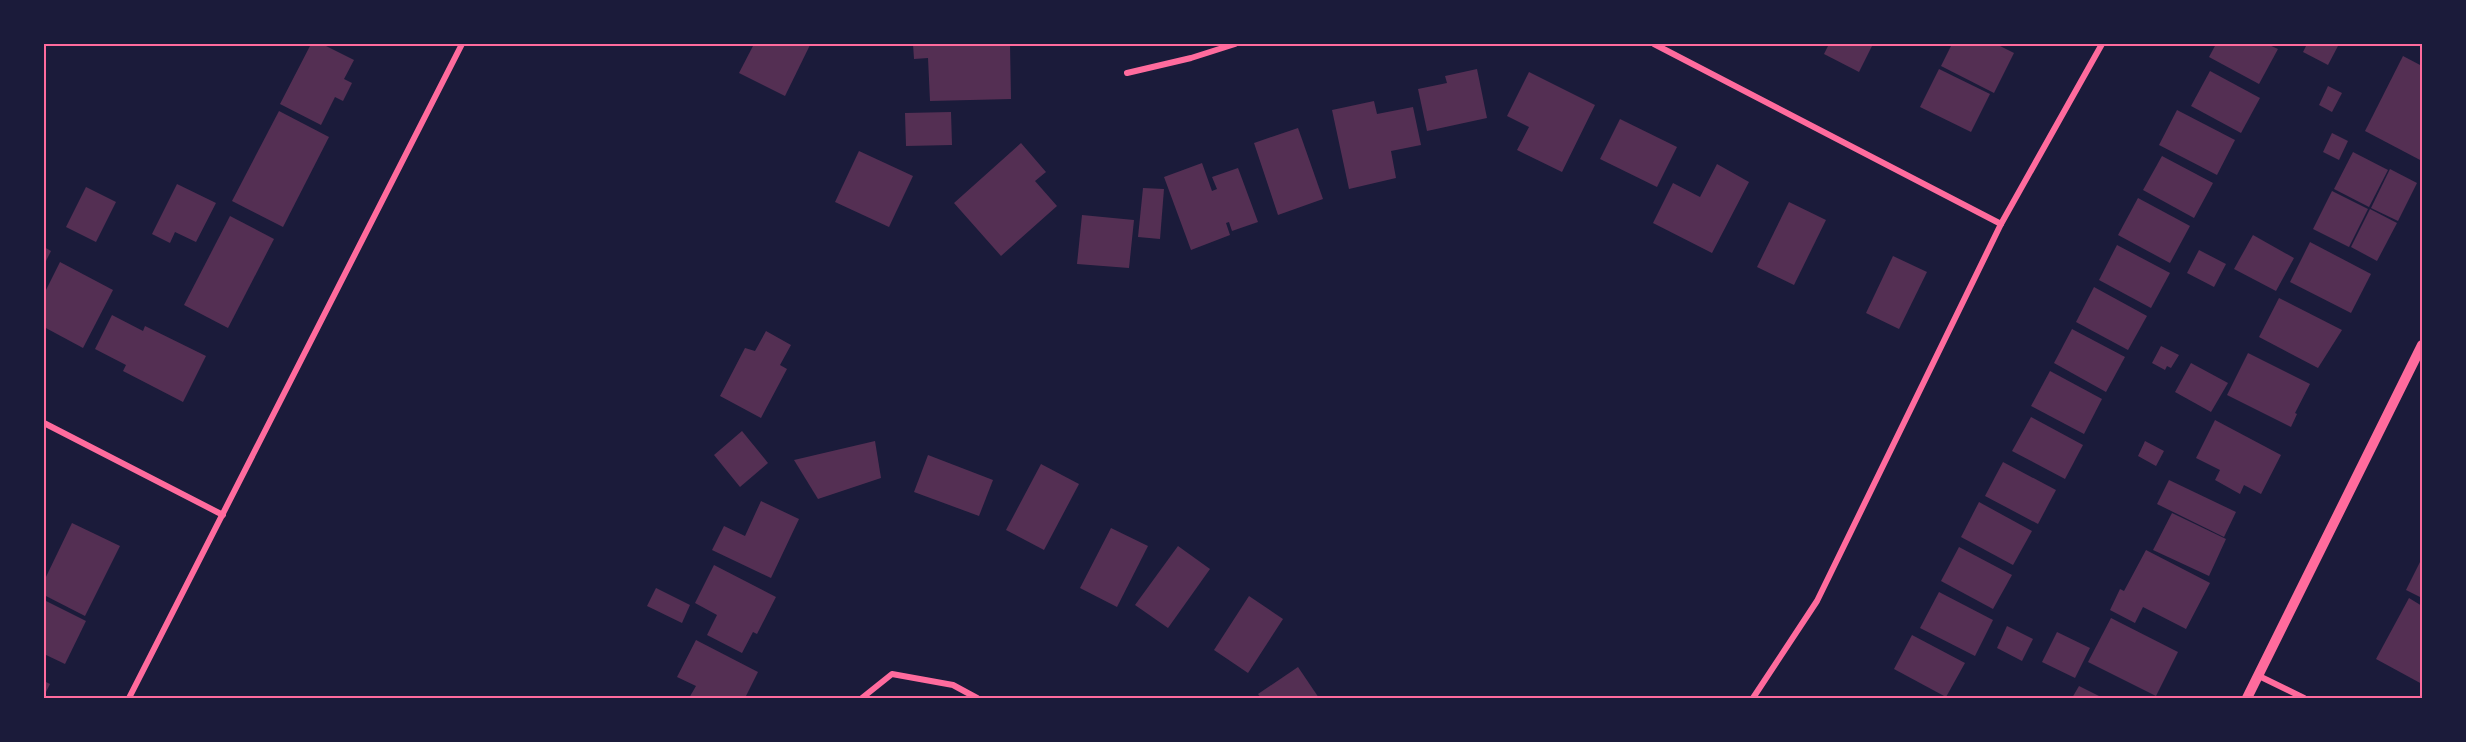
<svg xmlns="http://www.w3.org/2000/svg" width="2466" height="742" font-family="'Public Sans',sans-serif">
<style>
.building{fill:#542f53}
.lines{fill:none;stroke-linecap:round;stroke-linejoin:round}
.minor{stroke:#ff6b9d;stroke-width:6}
.tertiary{stroke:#ff6b9d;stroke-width:10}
.neatline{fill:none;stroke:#ff6b9d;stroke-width:2}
</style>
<rect width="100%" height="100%" fill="#1b1b3a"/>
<!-- building -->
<g class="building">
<polygon points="311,44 322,44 354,60 344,79 352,83 343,101 335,97 321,125 280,104"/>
<polygon points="754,44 810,45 785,96 739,73"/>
<polygon points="913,44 1010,44 1011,99 930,101 928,58 914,59"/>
<polygon points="1829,44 1873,44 1859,72 1824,54"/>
<polygon points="1952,44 1996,44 2014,53 1994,93 1941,66"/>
<polygon points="2216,44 2267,44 2278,49 2259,84 2209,57"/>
<polygon points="2307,44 2339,44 2328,65 2303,52"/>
<polygon points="2403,56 2422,66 2422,161 2365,131"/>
<polygon points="1477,69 1487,118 1427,131 1418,89 1447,83 1445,76"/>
<polygon points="1939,69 1990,94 1971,132 1920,107"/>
<polygon points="2210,71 2260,98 2241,133 2191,106"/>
<polygon points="1529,72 1595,105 1562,172 1517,150 1529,127 1507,116"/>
<polygon points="2328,86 2342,93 2332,112 2319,105"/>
<polygon points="1374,101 1377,114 1413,107 1421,145 1391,151 1396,178 1349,189 1332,110"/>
<polygon points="2177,110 2235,140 2217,175 2159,145"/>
<polygon points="279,111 329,137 283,227 232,201"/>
<polygon points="951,112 952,145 906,146 905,113"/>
<polygon points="1620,119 1677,147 1657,187 1600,159"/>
<polygon points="1298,128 1323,199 1278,215 1254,143"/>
<polygon points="2332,133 2348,141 2339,160 2323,152"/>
<polygon points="1021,143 1046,172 1035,181 1057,206 1001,256 954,203"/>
<polygon points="859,151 913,176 889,227 835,202"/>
<polygon points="2353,152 2388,170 2369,207 2334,189"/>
<polygon points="2162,156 2213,183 2194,218 2143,190"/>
<polygon points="1202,163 1212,191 1217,189 1212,177 1238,168 1258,222 1232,231 1229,222 1226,223 1230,235 1191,250 1164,177"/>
<polygon points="1717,164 1749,182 1712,253 1653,223 1673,183 1700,197"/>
<polygon points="2390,169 2417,183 2398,221 2371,208"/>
<polygon points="177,184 216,203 196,242 175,232 170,243 152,234"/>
<polygon points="86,187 116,202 96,242 66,227"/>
<polygon points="1143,188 1164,189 1160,239 1138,237"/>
<polygon points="2332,191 2368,209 2349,247 2313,229"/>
<polygon points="2138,198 2190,226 2170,263 2118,235"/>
<polygon points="1789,202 1826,220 1794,285 1757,267"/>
<polygon points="2370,209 2397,223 2377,261 2351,247"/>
<polygon points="1082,215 1134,220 1129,268 1077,264"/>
<polygon points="230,216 274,239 228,328 184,305"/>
<polygon points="2253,235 2294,258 2276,291 2234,269"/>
<polygon points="2310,242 2371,274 2351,313 2290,282"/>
<polygon points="2117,245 2170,273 2151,308 2099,280"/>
<polygon points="44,247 51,251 44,265"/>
<polygon points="2199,250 2226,264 2214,287 2187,273"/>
<polygon points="1893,256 1927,272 1899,329 1866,313"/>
<polygon points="60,262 113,290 83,348 44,327 44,294"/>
<polygon points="2094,287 2147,316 2128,350 2076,322"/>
<polygon points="2279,298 2342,330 2318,368 2259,337"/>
<polygon points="112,315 143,331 145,326 206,356 183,402 123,371 126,365 95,349"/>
<polygon points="2072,329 2125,357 2106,392 2054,363"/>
<polygon points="766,331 791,345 780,365 787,369 761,418 720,396 745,348 755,351"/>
<polygon points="2161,346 2179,355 2171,368 2167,366 2165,370 2152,363"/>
<polygon points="2248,353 2310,384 2295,413 2297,414 2291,427 2227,395"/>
<polygon points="2191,363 2228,383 2211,412 2175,392"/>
<polygon points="2050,371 2102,399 2084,434 2031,406"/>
<polygon points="2031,417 2083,445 2065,479 2012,451"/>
<polygon points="2215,420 2281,455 2261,494 2244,485 2240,494 2215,480 2220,470 2196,458"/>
<polygon points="742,431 768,463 740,487 714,455"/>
<polygon points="875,441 881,478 818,499 794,460"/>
<polygon points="2145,441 2164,451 2156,466 2138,456"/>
<polygon points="928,455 993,480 979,516 914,492"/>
<polygon points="2003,462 2056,490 2038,524 1985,496"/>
<polygon points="1041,464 1079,484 1044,550 1006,530"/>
<polygon points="2169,480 2236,512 2224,537 2157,504"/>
<polygon points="761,501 799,519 771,578 712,550 724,526 745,536"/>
<polygon points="1979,502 2032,531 2013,565 1961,537"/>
<polygon points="2172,513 2226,539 2209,576 2153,550"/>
<polygon points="72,523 120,546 85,616 44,595 44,581"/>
<polygon points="1111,528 1148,546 1117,607 1080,588"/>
<polygon points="1178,546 1210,569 1168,628 1135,605"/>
<polygon points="1959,547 2012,575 1993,609 1941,581"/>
<polygon points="2146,550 2210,583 2186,629 2143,607 2135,623 2110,610 2120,589 2124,591"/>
<polygon points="2422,558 2422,598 2406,590"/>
<polygon points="714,565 776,597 757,634 753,632 742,653 707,635 717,615 695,603"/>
<polygon points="656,588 690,605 682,623 647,606"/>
<polygon points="1939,592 1993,620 1975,656 1920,628"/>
<polygon points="1249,596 1283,619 1248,673 1214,650"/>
<polygon points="2409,598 2422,606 2422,684 2376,659"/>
<polygon points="44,600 86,621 65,664 44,654"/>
<polygon points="2111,618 2178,652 2156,696 2088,662"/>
<polygon points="2007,626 2033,639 2022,661 1997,648"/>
<polygon points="2057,632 2090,648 2075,678 2042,662"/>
<polygon points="1912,635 1965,663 1946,697 1894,669"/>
<polygon points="696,640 758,672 745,698 689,698 696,686 677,677"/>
<polygon points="1298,667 1319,698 1261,698 1258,694"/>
<polygon points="44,681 50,684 44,696"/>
<polygon points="2079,686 2103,698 2072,698"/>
</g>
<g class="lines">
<!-- minor -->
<g class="minor">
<polyline points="1654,44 2001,224"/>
<polyline points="1127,73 1191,58 1235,44"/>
<polyline points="44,423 223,515"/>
<polyline points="2259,676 2304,698"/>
<polyline points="129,698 462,44"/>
<polyline points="862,698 892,674 953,685 977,698"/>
<polyline points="1753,698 1817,601 2001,224 2102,44"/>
</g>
<!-- tertiary -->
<polyline class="tertiary" points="2247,698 2422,345"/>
</g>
<!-- border -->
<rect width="2466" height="742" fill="none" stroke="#1b1b3a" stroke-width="90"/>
<rect x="45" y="45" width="2376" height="652" class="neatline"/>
</svg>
